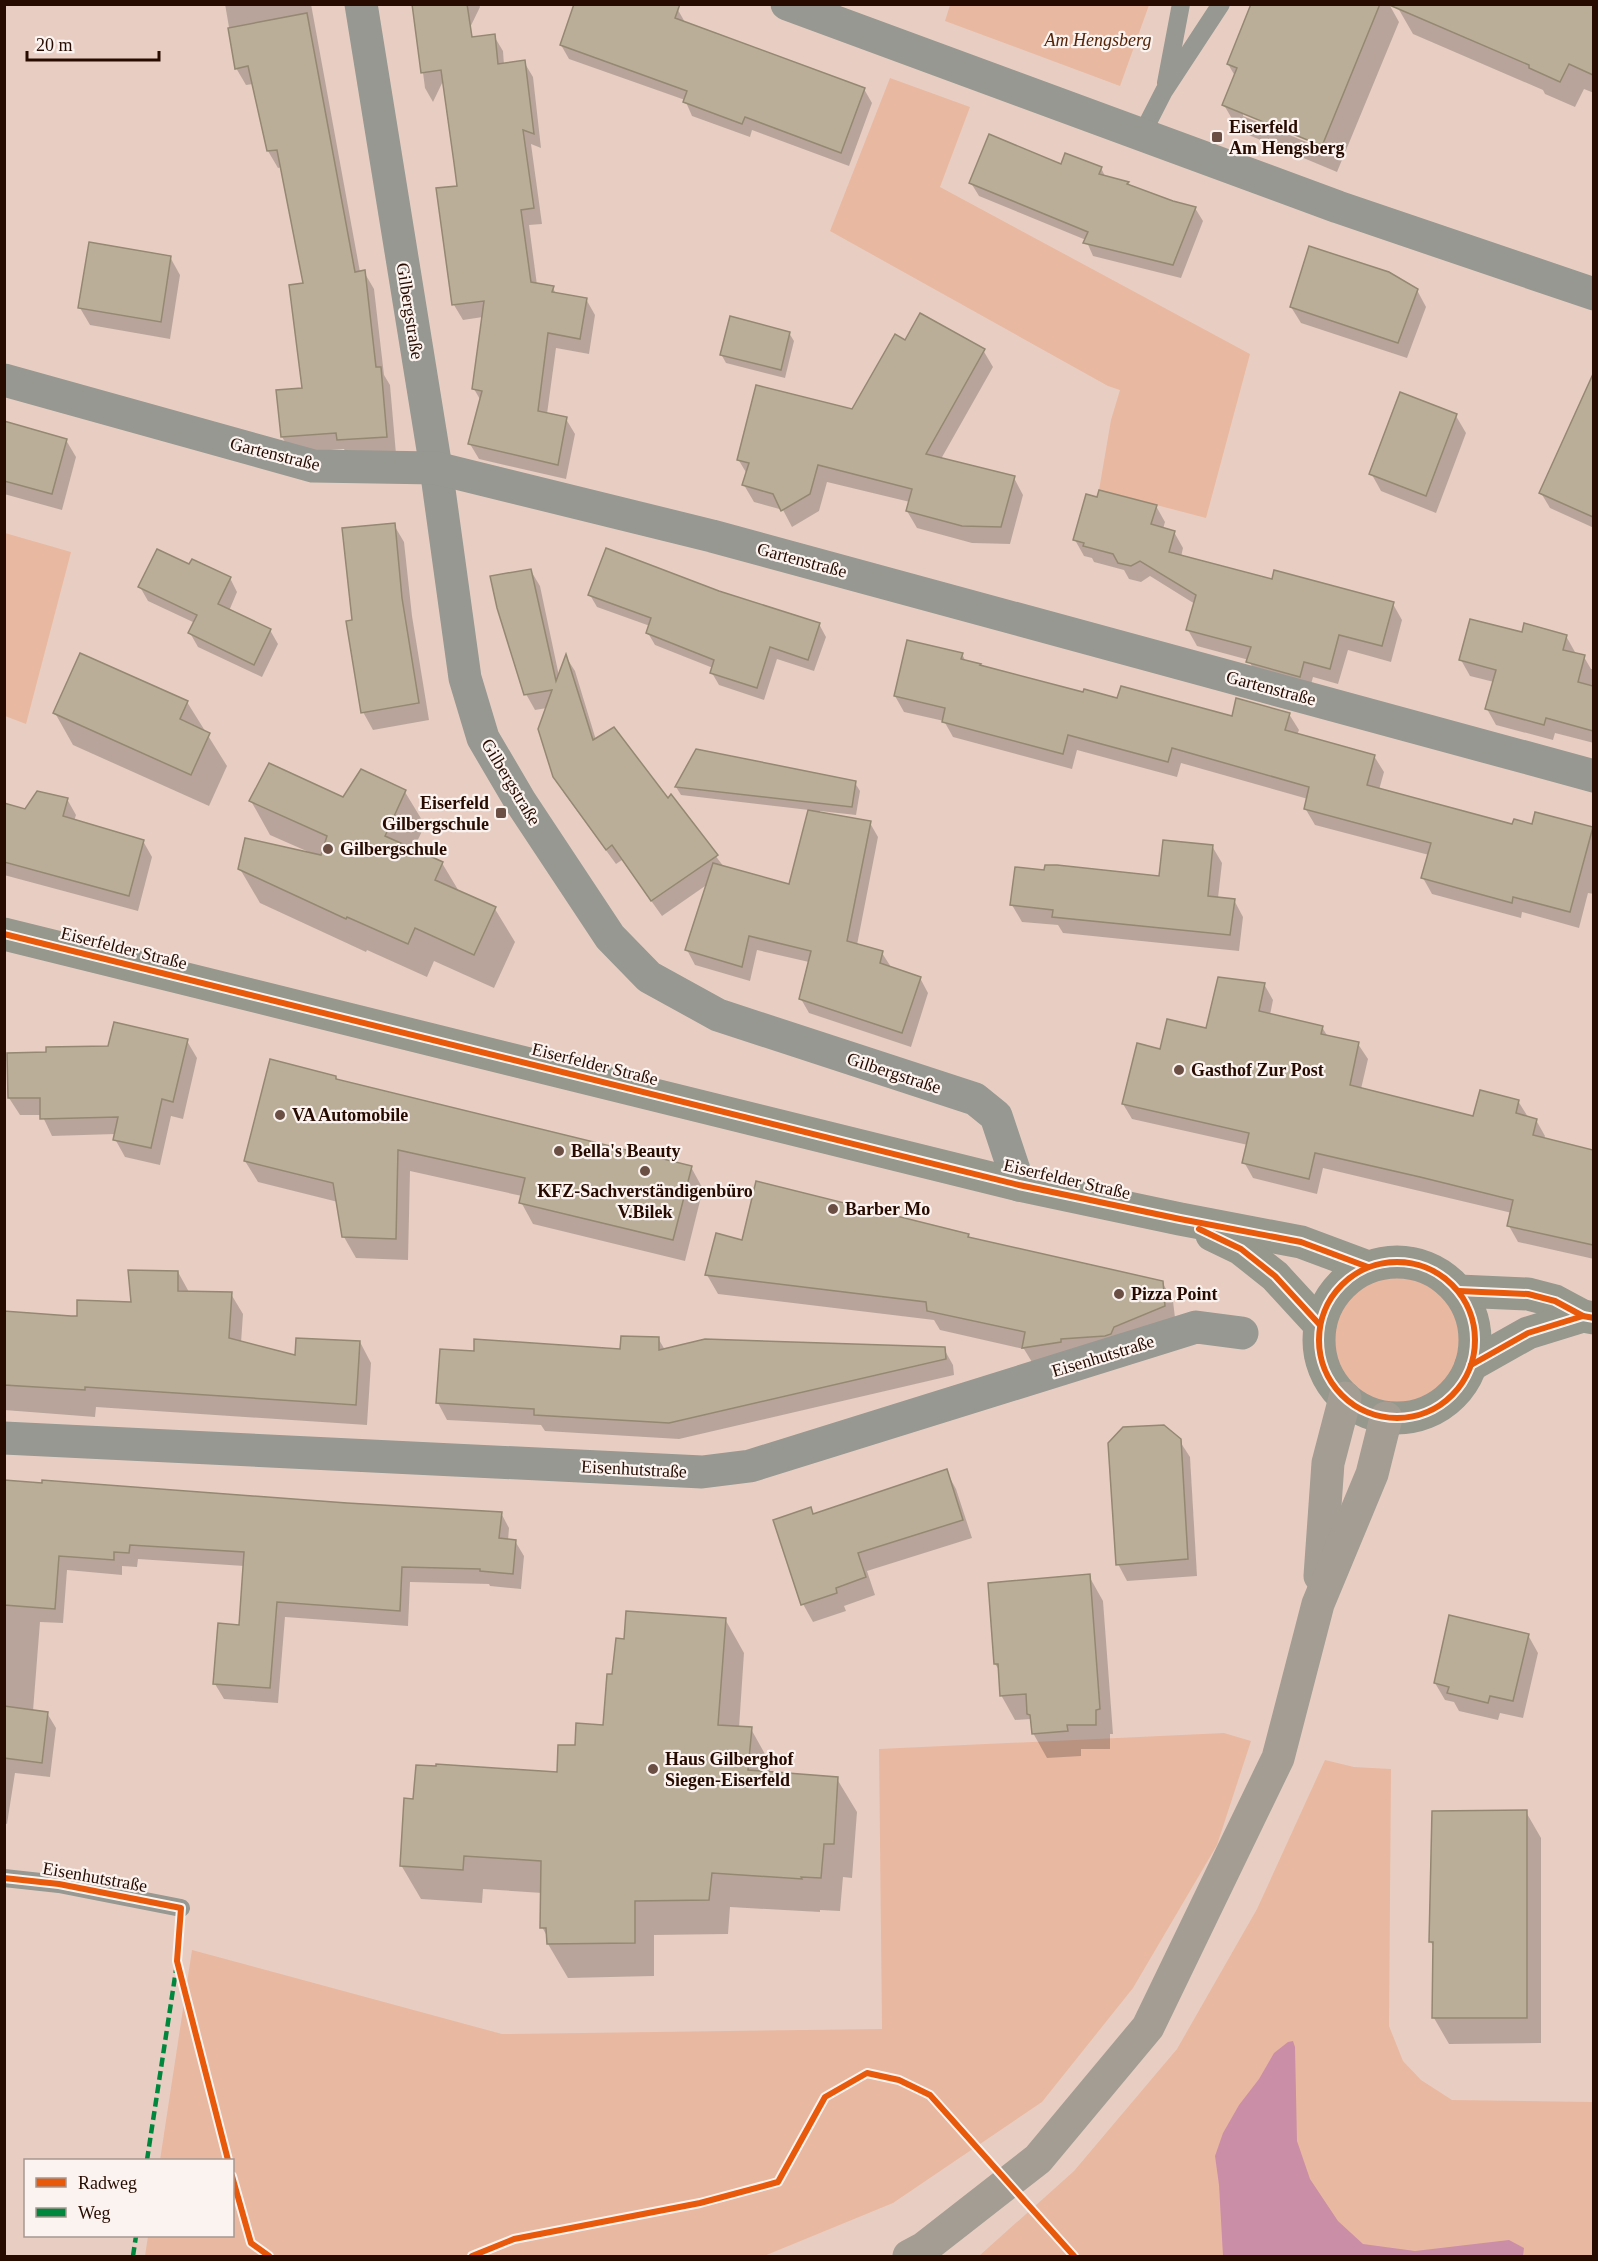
<svg xmlns="http://www.w3.org/2000/svg" width="1598" height="2261" font-family="Georgia,serif">
<style>
.green{fill:#e9b8a1}
.water{fill:#cb8ea7}
.shadow{fill:#0003;fill-rule:evenodd}
.building{fill:#baae99;stroke:#948872;stroke-width:1.5}
.lines{fill:none;stroke-linecap:round;stroke-linejoin:round}
.lane{stroke:#969891;stroke-width:18}
.street{stroke:#969891;stroke-width:33}
.secondary{stroke:#96978d;stroke-width:33}
.highway{stroke:#a49d93;stroke-width:33}
.quiet{stroke:#00873e;stroke-width:4.5;stroke-dasharray:9 4.5;stroke-linecap:butt}
.cycleway-casing{stroke:#fbf3ef;stroke-width:10}
.cycleway{stroke:#e8590c;stroke-width:6}
.poi-dot{fill:#6b4f45;stroke:#fbf3ef;stroke-width:2}
.labels{text-anchor:middle;stroke-width:4.5;stroke-linejoin:round;paint-order:stroke}
.park-label{font-size:18px;font-style:italic;fill:#562509;stroke:#fbf3ef}
.poi-label{font-size:18px;font-weight:bold;fill:#270b01;stroke:#fbf3ef;text-anchor:start}
.street-label{font-size:18px;fill:#270b01;stroke:#fbf3ef}
</style>
<rect width="100%" height="100%" fill="#e8cec2"/>
<!-- green -->
<g class="green">
<polygon points="950,5 950,4 1149,5 1120,86 945,21"/>
<polygon points="890,78 970,107 940,187 1250,354 1206,518 1099,490 1111,420 1120,390 1108,386 830,231"/>
<polygon points="5,533 71,552 26,724 5,716"/>
<circle cx="1397" cy="1340" r="78"/>
<polygon points="1224,1733 1251,1741 1217,1845 1133,1988 1042,2102 893,2203 764,2256 145,2256 148,2236 232,2236 232,2160 160,2160 192,1950 502,2034 882,2029 879,1749"/>
<polygon points="1325,1760 1354,1767 1391,1769 1389,2026 1403,2061 1421,2080 1452,2100 1593,2102 1593,2256 979,2256 1074,2171 1177,2049 1257,1909"/>
</g>
<!-- water -->
<polygon class="water" points="1293,2041 1295,2047 1297,2141 1310,2179 1338,2221 1363,2244 1415,2251 1509,2240 1524,2248 1523,2256 1223,2256 1219,2185 1215,2156 1223,2133 1239,2105 1259,2079 1274,2053 1288,2042"/>
<!-- shadow -->
<g class="shadow">
<polygon points="225,4 311,4 360,272 364,272 374,289 384,375 390,385 396,454 348,457 344,449 292,453 282,437 304,390 305,284 282,167 278,168 268,151 253,84 246,85 236,68"/>
<polygon points="414,4 479,4 480,7 464,40 494,36 503,51 504,65 524,62 533,77 541,148 531,144 542,224 529,225 537,285 553,288 556,294 586,299 595,315 589,354 556,348 547,414 566,419 575,434 566,479 479,459 470,444 481,401 474,389 483,317 463,320 454,305 459,187 444,79 433,102 425,88"/>
<path d="M1252,4h137l10,18 -62,150 -98,-41 -15,-26 11,-29 -7,-12zM1243,113l86,35 -1,3 -85,-35z"/>
<polygon points="1594,4 1594,93 1584,89 1575,107 1545,94 1543,90 1413,34 1398,8"/>
<polygon points="678,10 686,24 864,89 872,103 849,166 752,130 750,137 692,116 685,100 569,59 561,45"/>
<polygon points="1062,165 1101,168 1106,178 1128,183 1130,187 1172,202 1195,208 1203,221 1181,278 1093,256 1086,240 979,196 971,183"/>
<polygon points="170,257 180,275 170,339 90,325 80,308"/>
<polygon points="1417,290 1426,307 1407,358 1301,323 1291,307"/>
<polygon points="789,333 794,341 785,378 726,363 721,354"/>
<polygon points="905,342 983,350 993,367 941,459 1014,478 1023,495 1010,544 972,543 917,528 907,511 910,502 827,482 819,511 792,527 783,510 754,502 744,485 747,474 738,459 853,411"/>
<polygon points="1580,407 1594,413 1594,528 1550,508 1541,493"/>
<polygon points="1456,416 1466,433 1436,513 1381,491 1371,473"/>
<polygon points="4,423 66,440 76,457 62,510 4,494"/>
<polygon points="1156,506 1165,522 1163,529 1174,532 1183,548 1181,557 1273,581 1393,604 1402,620 1391,662 1348,650 1338,684 1313,677 1309,692 1257,678 1249,660 1197,646 1188,630 1195,604 1150,576 1141,582 1129,579 1124,570 1094,562 1092,558 1084,556 1075,540"/>
<polygon points="394,525 404,542 412,616 429,720 373,730 363,712"/>
<polygon points="190,566 230,578 237,592 229,611 270,630 278,644 262,677 198,647 190,633 195,623 148,601 140,587"/>
<polygon points="531,571 540,586 559,676 566,657 575,671 596,740 669,801 671,797 724,867 790,886 809,810 681,795 676,787 855,783 860,791 856,815 820,811 820,813 870,823 878,837 857,945 882,953 891,967 920,978 928,993 911,1047 809,1013 801,999 809,962 757,950 750,981 695,965 687,950 708,884 662,916 622,860 616,864 564,793 555,777 547,708 535,710 526,694"/>
<polygon points="719,592 819,624 826,637 814,671 777,659 764,700 719,685 712,673 713,668 655,645 648,633 650,626 597,607 590,595"/>
<polygon points="1523,634 1566,636 1575,652 1574,654 1584,657 1591,669 1594,669 1594,743 1555,733 1553,740 1496,725 1487,709 1494,682 1470,676 1461,660"/>
<polygon points="962,654 966,662 1084,694 1118,700 1233,718 1289,714 1299,730 1297,735 1374,756 1384,772 1379,790 1513,826 1533,825 1536,814 1594,829 1594,894 1588,893 1579,928 1522,912 1521,918 1432,894 1423,878 1429,855 1315,825 1305,808 1308,799 1181,763 1177,777 1077,750 1072,769 953,737 944,721 904,712 895,696"/>
<polygon points="187,702 227,766 209,806 73,745 55,713"/>
<polygon points="405,792 425,825 413,850 442,863 460,893 495,909 515,942 494,988 434,961 427,977 367,950 366,952 260,903 240,869 311,853 270,835 251,801 343,799"/>
<polygon points="67,799 76,815 74,821 143,841 152,857 138,911 4,875 4,805 26,811"/>
<polygon points="1212,846 1222,863 1218,898 1234,900 1243,917 1239,951 1063,933 1058,925 1022,922 1012,905 1160,878"/>
<polygon points="1264,984 1273,1000 1270,1015 1322,1027 1328,1037 1358,1044 1368,1059 1361,1089 1474,1118 1518,1101 1528,1117 1536,1120 1545,1136 1544,1139 1594,1152 1594,1259 1518,1242 1509,1226 1512,1213 1323,1168 1317,1194 1253,1178 1244,1162 1248,1145 1132,1119 1123,1104 1161,1050 1207,1030"/>
<polygon points="187,1041 197,1058 183,1119 171,1116 160,1165 125,1157 115,1139 116,1134 52,1136 42,1115 20,1115 9,1098 47,1053"/>
<polygon points="335,1077 338,1081 691,1167 703,1189 685,1261 533,1224 521,1202 522,1196 410,1171 408,1260 356,1258 344,1237 338,1202 258,1182 245,1161"/>
<polygon points="968,1235 971,1239 1162,1282 1173,1301 1176,1326 1035,1367 1024,1349 940,1330 934,1320 718,1294 707,1275 743,1242"/>
<polygon points="178,1272 189,1292 231,1294 243,1314 241,1343 297,1357 360,1342 371,1363 367,1425 96,1407 95,1417 4,1410 4,1313 78,1318 132,1304"/>
<polygon points="658,1338 665,1350 944,1349 953,1365 954,1375 679,1439 545,1431 541,1425 447,1420 438,1403 476,1352 622,1350"/>
<polygon points="1179,1440 1190,1457 1197,1576 1127,1581 1118,1564"/>
<polygon points="946,1471 956,1489 972,1538 867,1571 875,1595 844,1606 846,1611 813,1622 803,1604 810,1508 814,1515"/>
<polygon points="4,1482 501,1513 509,1528 508,1541 515,1541 524,1556 521,1589 490,1586 489,1584 410,1582 408,1626 285,1617 278,1703 224,1699 215,1684 240,1626 244,1566 138,1559 137,1567 122,1566 122,1575 67,1570 63,1623 40,1622 33,1711 47,1713 56,1728 50,1777 15,1773 7,1824 4,1823"/>
<polygon points="1089,1576 1103,1601 1113,1734 1110,1734 1110,1749 1081,1749 1081,1756 1047,1758 1033,1733 1031,1719 1015,1720 1001,1695 1000,1671 995,1664"/>
<polygon points="725,1619 744,1653 739,1728 751,1729 770,1763 770,1773 837,1779 857,1812 852,1878 843,1877 840,1911 820,1910 820,1912 730,1907 728,1934 654,1935 654,1976 568,1978 548,1944 548,1938 542,1927 542,1893 483,1889 482,1903 421,1899 401,1865 415,1800 558,1773 576,1747 604,1727 613,1676 625,1640"/>
<polygon points="1528,1635 1538,1653 1523,1718 1500,1713 1498,1720 1459,1711 1454,1702 1445,1700 1435,1683"/>
<polygon points="1526,1812 1541,1838 1541,2043 1449,2044 1434,2018 1434,1948 1431,1942"/>
</g>
<!-- building -->
<g class="building">
<polygon points="412,4 467,4 472,37 495,34 498,64 525,60 534,134 523,130 534,208 521,210 531,282 554,286 552,292 587,298 580,339 548,333 538,411 567,417 558,465 468,444 482,391 472,389 484,301 452,305 436,188 457,186 454,163 441,70 421,73"/>
<polygon points="574,4 680,4 675,18 865,88 841,153 745,117 742,124 683,102 687,91 560,45"/>
<polygon points="1251,4 1380,4 1322,146 1222,105 1237,68 1227,64"/>
<polygon points="1387,4 1593,4 1593,75 1569,64 1560,82 1529,68 1529,65"/>
<polygon points="307,13 355,272 365,270 376,367 381,367 387,437 337,440 336,433 281,437 276,390 302,388 289,285 303,283 277,150 267,151 248,66 235,69 228,28"/>
<polygon points="989,134 1061,164 1065,153 1102,167 1099,174 1129,182 1127,184 1173,201 1196,207 1173,265 1083,243 1088,232 969,183"/>
<polygon points="89,242 171,256 161,322 78,308"/>
<polygon points="1309,246 1389,272 1418,289 1398,343 1290,307"/>
<polygon points="920,313 985,349 926,454 1015,476 1001,527 962,526 906,511 912,489 818,465 810,494 781,511 773,494 742,485 749,463 737,460 756,385 852,409 895,334 905,340"/>
<polygon points="730,316 790,332 781,370 720,355"/>
<polygon points="1593,374 1593,517 1539,493"/>
<polygon points="1400,392 1457,414 1426,496 1369,474"/>
<polygon points="4,421 67,439 52,494 4,481"/>
<polygon points="1099,490 1157,505 1151,524 1175,531 1169,552 1272,579 1274,570 1394,602 1382,646 1339,635 1330,669 1304,662 1300,677 1246,662 1251,647 1186,630 1196,595 1140,561 1131,566 1118,563 1113,554 1083,546 1084,543 1073,540 1086,494 1097,497"/>
<polygon points="395,523 402,598 419,703 361,713 346,621 352,620 342,528"/>
<polygon points="606,548 719,591 820,623 808,660 770,647 757,688 710,673 714,660 646,633 651,618 588,595"/>
<polygon points="157,549 189,564 192,559 231,577 218,604 271,629 254,665 188,633 197,615 138,587"/>
<polygon points="531,569 556,681 566,654 593,740 614,727 668,798 671,794 718,855 651,901 612,845 606,850 553,777 538,729 552,690 524,695 497,608 490,576"/>
<polygon points="1470,619 1522,632 1524,623 1567,635 1563,650 1585,655 1578,682 1593,686 1593,731 1546,718 1544,725 1485,709 1496,670 1459,660"/>
<polygon points="907,640 963,653 961,659 981,664 980,665 1083,692 1084,689 1117,698 1121,686 1232,716 1236,698 1290,713 1285,730 1375,755 1367,785 1512,824 1514,819 1532,824 1535,812 1593,827 1570,912 1513,897 1512,903 1421,878 1431,843 1304,809 1309,787 1172,748 1168,762 1068,735 1063,754 942,722 945,708 894,696"/>
<polygon points="80,653 188,701 180,719 210,733 191,775 53,713"/>
<polygon points="696,749 856,781 852,807 675,787"/>
<polygon points="269,763 343,797 361,769 406,790 385,836 443,862 435,880 496,907 474,955 415,928 408,944 347,917 346,919 238,869 245,838 321,855 327,836 249,801"/>
<polygon points="37,791 68,798 63,816 144,840 129,896 4,862 4,803 25,809"/>
<polygon points="808,810 871,821 847,941 883,951 880,963 921,977 902,1033 799,999 811,951 749,936 742,967 685,950 713,863 789,884"/>
<polygon points="1163,840 1213,845 1208,896 1235,899 1230,935 1052,917 1053,910 1010,905 1015,867 1044,870 1045,865 1057,865 1159,876"/>
<polygon points="1218,977 1265,983 1259,1011 1323,1026 1321,1034 1359,1042 1350,1085 1473,1116 1480,1090 1519,1100 1516,1113 1537,1119 1533,1135 1593,1150 1593,1245 1507,1226 1513,1200 1420,1177 1315,1153 1309,1179 1242,1163 1249,1133 1122,1104 1137,1043 1160,1049 1167,1019 1206,1028"/>
<polygon points="114,1022 188,1039 173,1102 162,1099 151,1148 113,1140 118,1117 40,1119 40,1098 8,1098 7,1053 46,1052 46,1047 108,1046"/>
<polygon points="270,1059 336,1076 336,1079 692,1166 673,1240 519,1203 525,1178 398,1150 396,1239 342,1237 333,1183 244,1161"/>
<polygon points="756,1181 969,1234 968,1237 1163,1281 1165,1306 1114,1327 1111,1334 1105,1336 1061,1339 1061,1342 1022,1348 1025,1332 927,1311 926,1302 705,1275 716,1233 742,1240"/>
<polygon points="128,1270 178,1271 178,1291 232,1292 229,1338 295,1355 296,1338 360,1341 356,1405 85,1387 85,1390 4,1385 4,1311 71,1316 77,1316 77,1300 131,1302"/>
<polygon points="621,1336 659,1337 659,1350 705,1339 945,1347 946,1359 669,1423 534,1415 534,1409 436,1403 440,1349 474,1351 474,1339 620,1349"/>
<polygon points="1164,1425 1181,1439 1188,1559 1116,1565 1108,1443 1123,1427"/>
<polygon points="947,1469 963,1520 858,1553 866,1577 836,1588 837,1593 801,1605 773,1520 811,1507 813,1514"/>
<polygon points="4,1480 42,1483 42,1480 347,1503 502,1512 499,1538 516,1540 513,1574 480,1571 480,1569 402,1567 400,1611 277,1602 270,1688 213,1684 218,1623 239,1625 244,1552 130,1545 129,1553 114,1552 114,1560 59,1556 55,1609 4,1605"/>
<polygon points="1090,1574 1100,1709 1096,1710 1096,1725 1067,1725 1068,1731 1032,1734 1030,1715 1027,1714 1026,1694 1000,1696 998,1664 994,1664 988,1583"/>
<polygon points="626,1611 726,1618 718,1725 752,1727 748,1770 838,1777 834,1844 824,1844 821,1878 801,1877 802,1879 712,1873 709,1900 635,1901 635,1943 547,1944 546,1928 540,1928 541,1861 464,1856 463,1870 400,1866 404,1798 413,1799 416,1765 436,1766 436,1764 557,1772 558,1745 575,1745 576,1723 603,1725 607,1674 612,1674 616,1638 624,1639"/>
<polygon points="1449,1615 1529,1634 1513,1701 1490,1696 1488,1703 1447,1693 1449,1687 1434,1683"/>
<polygon points="4,1706 48,1712 42,1763 4,1758"/>
<polygon points="1527,1810 1527,2018 1432,2018 1433,1942 1429,1942 1432,1811"/>
</g>
<g class="lines">
<!-- lane -->
<g class="lane">
<polyline points="1166,83 1181,4"/>
<polyline points="1141,136 1164,91 1221,4"/>
<polyline points="4,1878 59,1884 181,1908"/>
</g>
<!-- street -->
<g class="street">
<polyline points="361,4 436,468 465,678 483,738 520,801 610,937 649,977 718,1015 975,1099 996,1116 1019,1185"/>
<polyline points="787,4 1338,207 1594,294"/>
<polyline points="4,380 313,466 436,468 712,536 1594,776"/>
<polyline points="4,1438 702,1472 750,1466 1196,1327 1242,1333"/>
</g>
<!-- secondary -->
<g class="secondary">
<polyline points="4,934 1019,1185 1180,1219 1301,1242 1368,1267"/>
<polyline points="1212,1235 1241,1249 1275,1276 1320,1325"/>
<circle cx="1397" cy="1340" r="78"/>
<polyline points="1459,1291 1528,1294 1555,1301 1583,1316 1594,1318"/>
<polyline points="1471,1365 1528,1333 1583,1316"/>
</g>
<!-- highway -->
<g class="highway">
<polyline points="1320,1576 1328,1463 1345,1398"/>
<polyline points="909,2256 924,2248 1038,2159 1148,2027 1278,1758 1318,1604 1372,1474 1386,1418"/>
</g>
<!-- quiet -->
<g class="quiet">
<polyline points="147,2160 176,1970"/>
<polyline points="133,2256 136,2236"/>
</g>
<!-- cycleway casing -->
<g class="cycleway-casing">
<g id="cycleway">
<polyline points="4,934 1019,1185 1180,1219 1301,1242 1368,1267"/>
<polyline points="1199,1229 1241,1249 1275,1276 1320,1325"/>
<circle cx="1397" cy="1340" r="78"/>
<polyline points="1459,1291 1528,1294 1555,1301 1583,1316 1594,1318"/>
<polyline points="1471,1365 1528,1333 1583,1316"/>
<polyline points="4,1878 59,1884 181,1908 177,1961 228,2160"/>
<polyline points="232,2176 251,2243 269,2256"/>
<polyline points="472,2256 514,2239 700,2203 778,2182 825,2097 867,2073 899,2080 930,2095 1074,2256"/>
</g>
</g>
<!-- cycleway -->
<use href="#cycleway" class="cycleway"/>
</g>
<!-- markers -->
<g class="poi-dot">
<rect x="1211" y="131" width="12" height="12" rx="3"/>
<rect x="495" y="807" width="12" height="12" rx="3"/>
<circle cx="328" cy="849" r="6"/>
<circle cx="1179" cy="1070" r="6"/>
<circle cx="280" cy="1115" r="6"/>
<circle cx="559" cy="1151" r="6"/>
<circle cx="645" cy="1171" r="6"/>
<circle cx="833" cy="1209" r="6"/>
<circle cx="1119" cy="1294" r="6"/>
<circle cx="653" cy="1769" r="6"/>
</g>
<g class="labels">
<!-- park labels -->
<g class="park-label">
<text x="1098" y="46">Am Hengsberg</text>
</g>
<!-- poi labels -->
<g class="poi-label">
<text x="1229" y="133">Eiserfeld<tspan x="1229" dy="21">Am Hengsberg</tspan></text>
<text x="489" y="809" text-anchor="end">Eiserfeld<tspan x="489" dy="21">Gilbergschule</tspan></text>
<text x="340" y="855">Gilbergschule</text>
<text x="1191" y="1076">Gasthof Zur Post</text>
<text x="292" y="1121">VA Automobile</text>
<text x="571" y="1157">Bella's Beauty</text>
<text x="645" y="1197" text-anchor="middle">KFZ-Sachverständigenbüro<tspan x="645" dy="21">V.Bilek</tspan></text>
<text x="845" y="1215">Barber Mo</text>
<text x="1131" y="1300">Pizza Point</text>
<text x="665" y="1765">Haus Gilberghof<tspan x="665" dy="21">Siegen-Eiserfeld</tspan></text>
</g>
<!-- street labels -->
<g class="street-label">
<text transform="translate(410 311) rotate(81)" y="6">Gilbergstraße</text>
<text transform="translate(275 454) rotate(14)" y="6">Gartenstraße</text>
<text transform="translate(802 560) rotate(15)" y="6">Gartenstraße</text>
<text transform="translate(1271 688) rotate(15)" y="6">Gartenstraße</text>
<text transform="translate(511 782) rotate(59)" y="6">Gilbergstraße</text>
<text transform="translate(124 948) rotate(14)" y="6">Eiserfelder Straße</text>
<text transform="translate(595 1064) rotate(14)" y="6">Eiserfelder Straße</text>
<text transform="translate(894 1073) rotate(18)" y="6">Gilbergstraße</text>
<text transform="translate(1067 1179) rotate(13)" y="6">Eiserfelder Straße</text>
<text transform="translate(1103 1356) rotate(-17)" y="6">Eisenhutstraße</text>
<text transform="translate(634 1469) rotate(3)" y="6">Eisenhutstraße</text>
<text transform="translate(95 1877) rotate(10)" y="6">Eisenhutstraße</text>
</g>
</g>
<!-- border -->
<rect width="1598" height="2261" fill="none" stroke="#270b01" stroke-width="12"/>
<!-- legend -->
<rect x="24" y="2159" width="210" height="78" fill="#fbf3ef" stroke="#a69690" stroke-width="1.5"/>
<rect x="36" y="2178" width="30" height="9" fill="#e8590c" stroke="#a69690" stroke-width="1.5"/>
<text x="78" y="2189" font-size="18" fill="#270b01">Radweg</text>
<rect x="36" y="2208" width="30" height="9" fill="#00873e" stroke="#a69690" stroke-width="1.5"/>
<text x="78" y="2219" font-size="18" fill="#270b01">Weg</text>
<!-- scale -->
<path d="M27 51v9h132v-9" fill="none" stroke="#270b01" stroke-width="3"/>
<text x="36" y="51" font-size="18" fill="#270b01" stroke="#fbf3ef" stroke-width="4.5" paint-order="stroke">20 m</text>
</svg>
